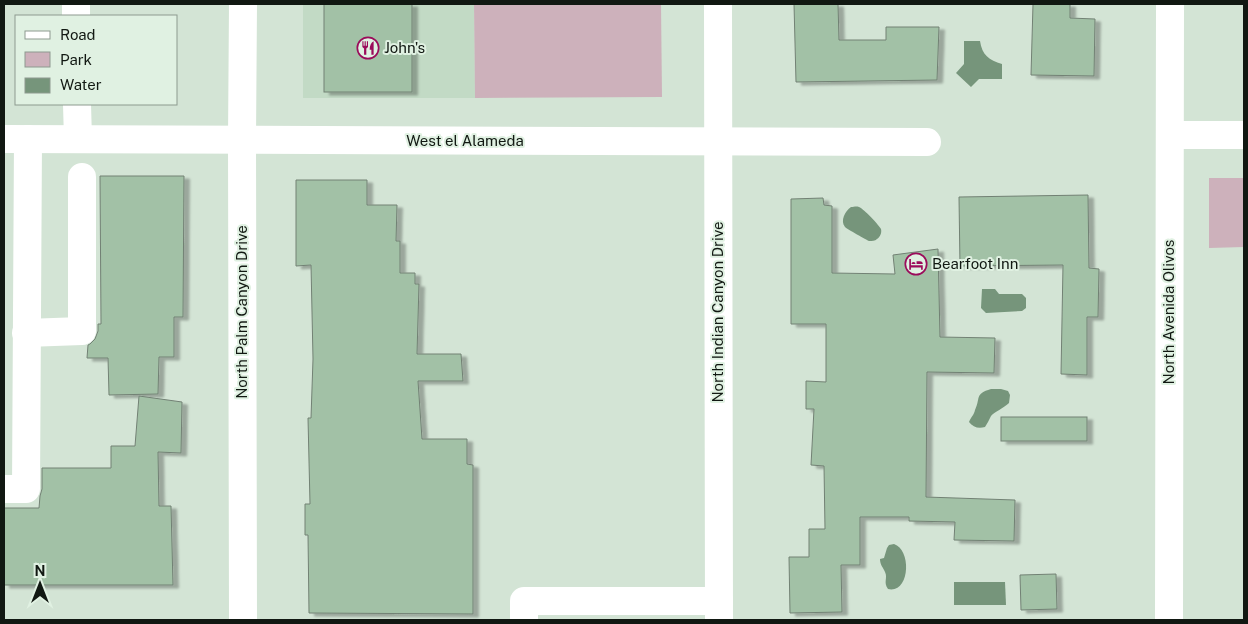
<svg xmlns="http://www.w3.org/2000/svg" width="1248" height="624" font-family="'Public Sans',sans-serif">
<style>
.built{fill:#c2dac5}
.green{fill:#cdb1bb}
.water{fill:#76957b}
.building{fill:#a2c1a6;stroke:#728174;filter:url(#shadow)}
.lines{fill:none;stroke-linecap:round;stroke-linejoin:round}
.minor{stroke:#fff;stroke-width:28}
.major{stroke:#fff;stroke-width:28}
.labels{text-anchor:middle;stroke-width:4;stroke-linejoin:round;paint-order:stroke}
.poi-label{font-size:15px;fill:#111812;stroke:#e0f1e2;text-anchor:start}
.street-label{font-size:15px;fill:#111812;stroke:#e0f1e2}
</style>
<defs>
<filter id="shadow"><feDropShadow dx="5.5" dy="3" stdDeviation="1" flood-color="#0004"/></filter>
</defs>
<rect width="100%" height="100%" fill="#d3e4d5"/>
<!-- built -->
<polygon class="built" points="303,4 474,4 475,98 303,98"/>
<!-- green -->
<g class="green">
<polygon points="474,4 661,4 662,97 475,98"/>
<polygon points="1209,178 1244,178 1244,247 1209,248"/>
</g>
<!-- water -->
<g class="water">
<path d="M964,41h16c2,14 9,19 22,23v15h-23l-8,8 -15,-14 8,-9z"/>
<path d="M851,207c3,0 5,-1 8,0 5,2 20,18 22,22 1,4 -1,8 -4,10 -2,2 -5,2 -8,2 -2,-1 -22,-12 -24,-14 -5,-6 0,-16 6,-20z"/>
<polygon points="982,289 995,289 999,294 1022,294 1026,298 1026,308 1022,311 986,313 981,308"/>
<path d="M991,389h10l7,2 2,4 -1,8c-5,5 -15,9 -18,13 -2,4 -4,8 -6,11 -7,2 -12,0 -16,-5 2,-5 5,-7 6,-12 6,-12 -1,-16 16,-21z"/>
<path d="M894,544c18,6 16,50 -6,45 -5,-7 0,-11 -3,-17 -2,-5 -5,-7 -5,-13l4,-1 3,-10 2,-3z"/>
<polygon points="954,582 1005,582 1006,605 954,605"/>
</g>
<!-- building -->
<g class="building">
<rect x="324" y="4" width="88" height="88"/>
<polygon points="794,4 838,4 839,40 886,40 886,27 939,27 937,80 796,82"/>
<polygon points="1033,4 1070,4 1070,18 1095,19 1094,76 1031,75"/>
<polygon points="100,176 184,176 183,317 174,317 174,357 159,357 158,394 109,395 108,358 87,358 88,345 90,344 95,339 98,331 98,324 101,324"/>
<polygon points="296,180 367,180 367,205 397,205 396,241 400,241 400,273 415,273 415,284 419,284 417,354 461,354 463,381 418,381 422,439 467,439 467,464 473,465 473,614 309,613 308,535 305,535 305,504 310,504 308,418 311,418 313,359 311,265 296,266"/>
<polygon points="1088,195 1089,268 1099,269 1098,317 1087,317 1087,375 1061,374 1063,265 960,266 959,197"/>
<polygon points="823,198 824,205 832,206 832,273 895,274 893,255 938,249 940,337 995,338 994,373 927,372 926,497 1015,500 1014,541 954,540 955,522 909,521 909,517 860,517 860,565 841,565 842,612 790,613 789,557 809,557 809,529 825,529 824,466 811,465 814,409 806,409 806,381 826,382 826,324 791,324 791,199"/>
<polygon points="139,396 182,402 181,453 158,452 159,506 171,506 173,585 4,585 4,508 39,508 40,496 42,489 42,468 111,468 111,446 135,446"/>
<rect x="1001" y="417" width="86" height="24"/>
<polygon points="1056,574 1057,609 1021,610 1020,575"/>
</g>
<g class="lines">
<!-- minor -->
<g class="minor">
<polyline points="76,4 76,16"/>
<polyline points="77,104 78,139"/>
<polyline points="1170,135 1244,135"/>
<polyline points="4,139 927,142"/>
<polyline points="26,333 82,331 82,177"/>
<polyline points="4,489 26,489 28,139"/>
<polyline points="524,620 524,601 719,601"/>
<polyline points="1169,620 1170,4"/>
</g>
<!-- major -->
<g class="major">
<polyline points="243,4 242,139 243,620"/>
<polyline points="718,4 719,620"/>
</g>
</g>
<!-- icons -->
<defs>
<g id="restaurant-ring" transform="scale(1.125)"><circle r="9.5" fill="#e0f1e2" stroke="#9b0b5b" stroke-width="1.5"/><path d="M-5-6h1v4h1v-4h1v4h1v-4h1v5L-1.5 .5V6h-2V.5L-5-1ZM5-6V6H3V1.5H1.5Q1.5-4 5-6Z" fill="#9b0b5b"/></g>
<g id="hotel-ring" transform="scale(1.125)"><circle r="9.5" fill="#e0f1e2" stroke="#9b0b5b" stroke-width="1.5"/><path d="M-6-4.5h1.5V1H6V5H4.5V3h-9V5H-6ZM-4 0a1.8 1.8 0 1 1 3.6 0ZM.5 0V-2.5h3Q6-2.5 6 0Z" fill="#9b0b5b"/></g>
</defs>
<g fill-rule="evenodd">
<use href="#restaurant-ring" x="368" y="48"/>
<use href="#hotel-ring" x="916" y="264"/>
</g>
<g class="labels">
<!-- poi labels -->
<g class="poi-label">
<text x="384" y="53">John's</text>
<text x="932" y="269">Bearfoot Inn</text>
</g>
<!-- street labels -->
<g class="street-label">
<text x="465" y="146">West el Alameda</text>
<text transform="translate(242 312) rotate(-90)" y="5">North Palm Canyon Drive</text>
<text transform="translate(718 312) rotate(-90)" y="5">North Indian Canyon Drive</text>
<text transform="translate(1169 312) rotate(-90)" y="5">North Avenida Olivos</text>
</g>
</g>
<!-- border -->
<rect width="1248" height="624" fill="none" stroke="#111812" stroke-width="10"/>
<!-- legend -->
<rect x="15" y="15" width="162" height="90" fill="#e0f1e2" stroke="#8d9a8f"/>
<rect x="25" y="31" width="25" height="8" fill="#ffffff" stroke="#8d9a8f"/>
<text x="60" y="40" font-size="15" fill="#111812">Road</text>
<rect x="25" y="52" width="25" height="15" fill="#cdb1bb" stroke="#8d9a8f"/>
<text x="60" y="65" font-size="15" fill="#111812">Park</text>
<rect x="25" y="78" width="25" height="15" fill="#76957b" stroke="#8d9a8f"/>
<text x="60" y="90" font-size="15" fill="#111812">Water</text>
<!-- north arrow -->
<g transform="translate(40 584)" stroke="#e0f1e2" stroke-width="4" paint-order="stroke">
<path d="M0-4L9 19L0 12L-9 19Z" fill="#111812"/>
<text y="-8" font-size="14" font-weight="bold" text-anchor="middle" fill="#111812">N</text>
</g>
</svg>
